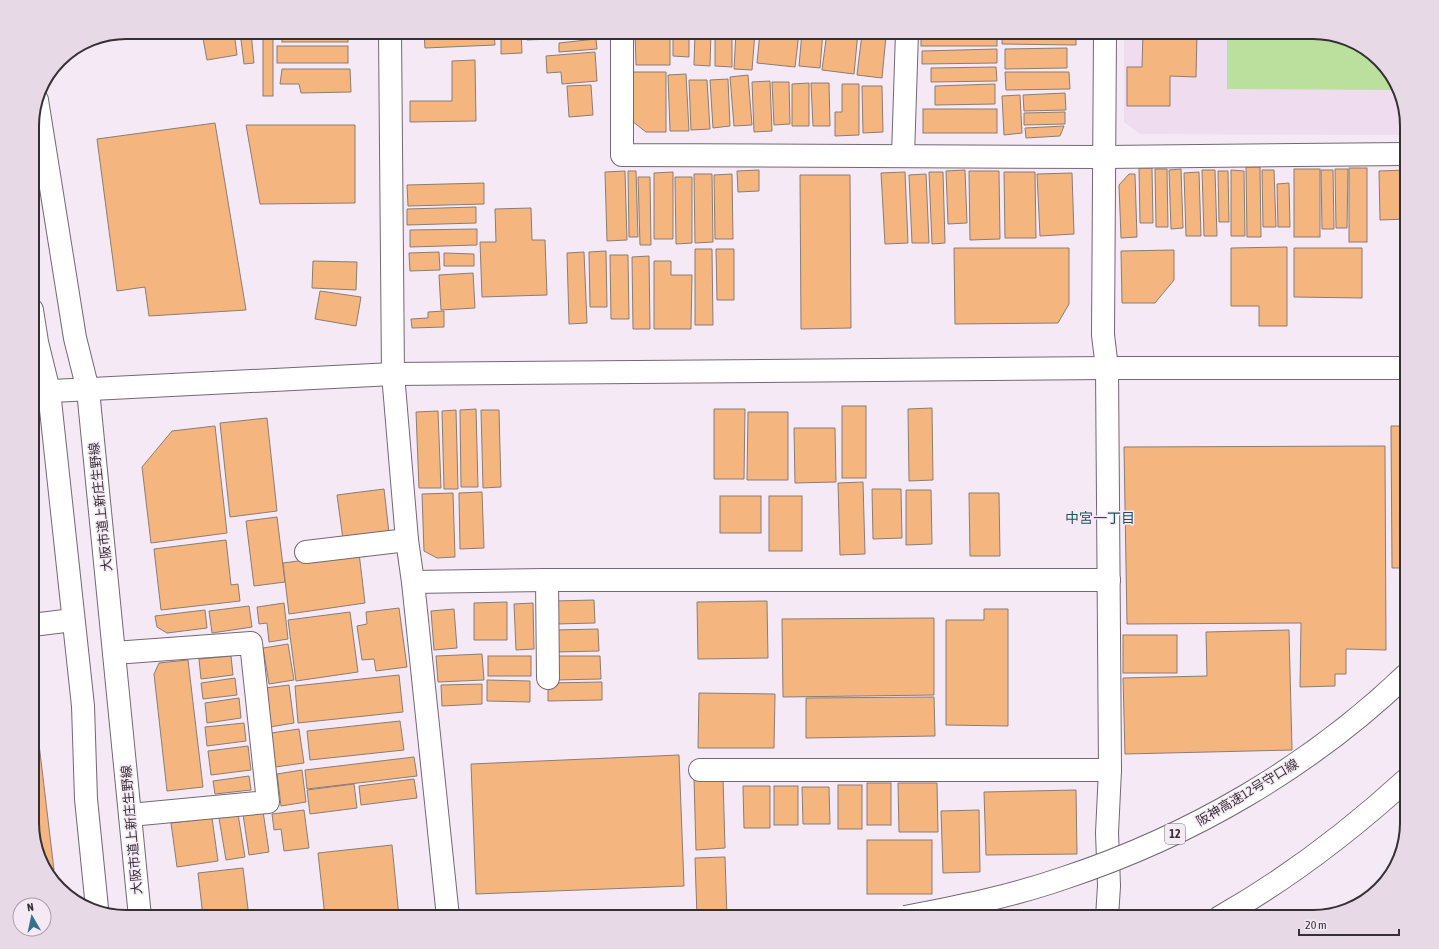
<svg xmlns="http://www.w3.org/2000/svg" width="1439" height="949" font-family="'Asap Condensed','Noto Sans JP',sans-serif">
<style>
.built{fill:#efdcee}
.garden{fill:#bbe09d}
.building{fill:#f4b57f;stroke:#8a7d73}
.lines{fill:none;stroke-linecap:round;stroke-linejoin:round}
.minor-casing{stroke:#736873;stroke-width:24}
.major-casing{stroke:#736873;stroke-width:24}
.highway-casing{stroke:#736873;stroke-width:24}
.minor{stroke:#fff;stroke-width:22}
.major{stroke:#fff;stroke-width:22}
.highway{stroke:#fff;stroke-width:22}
.highway-bridge-casing{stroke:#736873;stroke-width:24;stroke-linecap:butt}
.highway-bridge{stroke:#fff;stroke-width:22}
.labels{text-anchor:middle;stroke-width:3;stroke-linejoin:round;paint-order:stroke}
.shield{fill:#f6e9f6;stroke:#6f686e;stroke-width:1}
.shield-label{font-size:12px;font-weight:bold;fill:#353034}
.street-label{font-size:13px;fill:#353034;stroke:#f6e9f6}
.neighbourhood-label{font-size:14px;fill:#1c4f5f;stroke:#f6e9f6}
.rim{fill:none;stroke:#353034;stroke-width:2}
</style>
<rect width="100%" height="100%" fill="#f6e9f6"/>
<!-- built -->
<polygon class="built" points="1124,32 1313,32 1365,48 1395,79 1407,126 1407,135 1140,134 1124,122"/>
<!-- garden -->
<polygon class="garden" points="1227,32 1313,32 1365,48 1395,79 1397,90 1227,89"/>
<!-- building -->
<g class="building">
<polygon points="126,32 156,32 156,34 81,45 90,39"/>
<polygon points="208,32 234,32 237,55 207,60 202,33"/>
<polygon points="240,32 251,32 254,63 244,64"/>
<rect x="263" y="32" width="10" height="64"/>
<rect x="282" y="32" width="66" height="10"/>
<polygon points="424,32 494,32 495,45 425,48"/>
<polygon points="501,32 521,32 522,53 501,54"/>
<polygon points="527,32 599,32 599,37 527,40"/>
<polygon points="635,32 670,32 670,65 636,65"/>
<polygon points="673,32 689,32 689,57 673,56"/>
<polygon points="695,32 711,32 710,66 694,65"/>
<polygon points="715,32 732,32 732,67 715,66"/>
<polygon points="736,32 755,32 752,70 734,69"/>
<polygon points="760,32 799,33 795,67 757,63"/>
<polygon points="802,32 823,32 820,68 799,66"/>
<polygon points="827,32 858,32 854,74 822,70"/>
<rect x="921" y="32" width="76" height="14"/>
<polygon points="1002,32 1076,32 1076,45 1002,44"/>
<polygon points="1143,32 1197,32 1196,77 1170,76 1170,106 1127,106 1127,67 1142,67"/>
<polygon points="862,34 886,36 882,78 857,75"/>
<polygon points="596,39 597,49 559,52 559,43"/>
<rect x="277" y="46" width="71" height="17"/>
<polygon points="1067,48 1067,68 1005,69 1005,49"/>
<polygon points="997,49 997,63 922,64 922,51"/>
<polygon points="595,52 597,81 562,84 561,72 547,73 546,56"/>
<polygon points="475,60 476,121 410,122 410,101 452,101 452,61"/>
<polygon points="996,67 997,81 931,82 931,68"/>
<polygon points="282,69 350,69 351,92 301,93 299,84 280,84"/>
<polygon points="632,72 666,72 666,132 646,132 632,121"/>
<polygon points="1005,72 1069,72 1070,89 1006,90"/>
<polygon points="686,74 689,131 670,131 668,75"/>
<polygon points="748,75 752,125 734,126 730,77"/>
<polygon points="728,79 730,126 713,128 710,80"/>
<polygon points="689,80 707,80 710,129 691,130"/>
<polygon points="770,81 772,131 754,132 752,82"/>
<polygon points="772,82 789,82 790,124 774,125"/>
<polygon points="809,83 809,126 792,126 792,84"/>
<polygon points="811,83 829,83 830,126 813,126"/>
<polygon points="842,84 859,84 859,135 835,136 835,112 842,112"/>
<polygon points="995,84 995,104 935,105 935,86"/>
<polygon points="591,85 593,115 569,117 567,86"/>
<polygon points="862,86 882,86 883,132 863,133"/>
<polygon points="1065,93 1066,110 1024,111 1023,95"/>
<polygon points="1020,95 1022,133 1004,135 1002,96"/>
<rect x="923" y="109" width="74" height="24"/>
<polygon points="1065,112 1065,124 1024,125 1024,113"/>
<polygon points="215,123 246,310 149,316 145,287 117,291 97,139"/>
<polygon points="246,125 355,125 355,203 260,204"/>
<polygon points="1064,126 1060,136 1026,138 1025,128"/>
<polygon points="1246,167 1260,167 1261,237 1247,237"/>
<polygon points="1139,168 1152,168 1153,223 1140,223"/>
<rect x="1349" y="168" width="18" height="74"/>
<polygon points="1155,169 1167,169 1168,227 1156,227"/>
<polygon points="1181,169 1183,228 1171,229 1169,170"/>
<rect x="1294" y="169" width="26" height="68"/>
<polygon points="1335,169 1348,169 1347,228 1336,228"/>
<polygon points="759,170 759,191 738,192 737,171"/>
<polygon points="965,170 967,223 948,224 946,171"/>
<polygon points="1202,170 1215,170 1217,236 1204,236"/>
<polygon points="1231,170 1244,171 1245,236 1231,236"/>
<polygon points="1262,170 1274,170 1276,227 1263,227"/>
<polygon points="1321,170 1333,170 1334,229 1322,229"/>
<polygon points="1407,170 1407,219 1380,220 1379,171"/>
<polygon points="625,171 627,240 607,241 605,172"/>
<polygon points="628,171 636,171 638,237 629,237"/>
<polygon points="969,171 999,171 1000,239 970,240"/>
<polygon points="1218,171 1228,171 1229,222 1219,222"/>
<polygon points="673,172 673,239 654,239 654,173"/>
<polygon points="905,172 908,243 885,244 881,173"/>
<polygon points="929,172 943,172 945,243 932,244"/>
<polygon points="1004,172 1035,172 1036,238 1005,238"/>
<polygon points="1199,172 1201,236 1186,236 1184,173"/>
<polygon points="1072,173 1074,234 1040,236 1037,174"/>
<polygon points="694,174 712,174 713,242 695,243"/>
<polygon points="732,174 733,239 715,239 714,175"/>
<polygon points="926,174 929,243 912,243 909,175"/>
<polygon points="1129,174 1135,174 1137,237 1121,238 1119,185"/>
<polygon points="800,175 850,175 851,328 801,329"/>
<polygon points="638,177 650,177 651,245 640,245"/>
<polygon points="675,177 692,177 692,243 676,244"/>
<polygon points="484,183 484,204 408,206 407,185"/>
<polygon points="1289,183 1290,227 1278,227 1277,184"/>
<polygon points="476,207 476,223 407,225 407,209"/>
<polygon points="531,208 532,240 545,240 547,295 482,297 480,242 496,242 495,209"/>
<polygon points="477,229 477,245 410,247 410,230"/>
<polygon points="1287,247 1287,326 1259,326 1259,306 1231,306 1231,248"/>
<polygon points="954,248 1069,248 1069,304 1058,323 955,324"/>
<polygon points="1294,248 1362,248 1362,298 1294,297"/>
<polygon points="695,249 712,249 713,325 695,325"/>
<polygon points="716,249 734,249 734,300 717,300"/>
<polygon points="1174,250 1174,280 1155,303 1122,303 1121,251"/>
<polygon points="606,251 607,307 590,307 589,252"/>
<polygon points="439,252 440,270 410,271 409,253"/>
<polygon points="584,252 587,323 569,324 567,253"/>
<polygon points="444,253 474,254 474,266 444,266"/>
<polygon points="610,255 628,255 629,319 611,319"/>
<polygon points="649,256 650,329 633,329 632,257"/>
<polygon points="313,261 357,262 356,290 312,288"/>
<polygon points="654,261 671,261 671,275 692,275 691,329 654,329"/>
<polygon points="473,273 475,308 441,310 439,275"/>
<polygon points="320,291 361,297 356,326 315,319"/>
<polygon points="444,311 444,327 412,328 411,319 428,318 428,312"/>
<rect x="842" y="406" width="24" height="72"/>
<polygon points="932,408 933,480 909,481 908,409"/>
<polygon points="476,409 478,487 461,487 460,410"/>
<polygon points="714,409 745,409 744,479 714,479"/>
<polygon points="456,410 458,489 444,489 442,411"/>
<polygon points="481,410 499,410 501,487 483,488"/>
<polygon points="438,411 441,488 419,488 416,412"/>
<polygon points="748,412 788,412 788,480 747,480"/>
<polygon points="267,418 277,511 230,517 220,423"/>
<polygon points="215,426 227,533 151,543 142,467 172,431"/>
<polygon points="1391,426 1407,426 1407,568 1392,568"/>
<polygon points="794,428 835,428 836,482 795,483"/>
<polygon points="1385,446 1386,650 1346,649 1346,674 1335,674 1335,686 1300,687 1301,623 1127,624 1124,447"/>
<polygon points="863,482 865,554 840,555 838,483"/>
<polygon points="384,489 389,533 343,539 337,495"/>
<polygon points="872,489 901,489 902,538 873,539"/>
<polygon points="906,490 931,490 932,544 906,545"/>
<polygon points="482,492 484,548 460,549 459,493"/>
<polygon points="453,493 455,557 437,558 424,551 422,494"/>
<polygon points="969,493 999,493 1000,556 970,556"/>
<rect x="720" y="496" width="41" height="37"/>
<rect x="769" y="496" width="33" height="55"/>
<polygon points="277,517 285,582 254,586 246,521"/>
<polygon points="226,540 231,585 238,584 240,601 161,610 154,549"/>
<polygon points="359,553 365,603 289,614 283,563"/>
<polygon points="594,600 595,623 556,624 555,601"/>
<polygon points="767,601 768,658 698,659 697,602"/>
<polygon points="507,602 507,640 474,640 474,603"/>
<polygon points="284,603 288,639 269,642 267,623 259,624 257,607"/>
<polygon points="533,603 534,649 516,650 514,604"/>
<polygon points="249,606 252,627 212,633 209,611"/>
<polygon points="399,608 407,667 376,671 374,659 362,660 357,626 367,624 366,612"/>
<polygon points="454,609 457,648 434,650 431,611"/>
<polygon points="984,609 1008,609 1008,726 946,725 946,620 984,620"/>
<polygon points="205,610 207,628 167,633 157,627 155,616"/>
<polygon points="350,612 358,672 296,681 288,620"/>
<polygon points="934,618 934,695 783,697 782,619"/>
<polygon points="598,629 599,651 556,652 556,630"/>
<polygon points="1289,630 1292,750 1125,754 1123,678 1207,676 1206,632"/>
<rect x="1123" y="635" width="54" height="38"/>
<polygon points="288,644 294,680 269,684 263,648"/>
<polygon points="482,654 484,680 438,682 436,656"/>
<polygon points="231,656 233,675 201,679 199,659"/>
<rect x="488" y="656" width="43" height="20"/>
<polygon points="555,656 600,656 601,679 555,680"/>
<polygon points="188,660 203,787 167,791 154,674 159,663"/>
<polygon points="399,675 403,712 298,723 295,686"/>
<polygon points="235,678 237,695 203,699 201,683"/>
<polygon points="487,680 530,681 530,702 487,701"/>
<polygon points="602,682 602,700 548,701 548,683"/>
<polygon points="482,684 482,704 442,706 441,685"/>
<polygon points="32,685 54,870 46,871 32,829"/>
<polygon points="289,685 294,723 270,727 265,688"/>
<polygon points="699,693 775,694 774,748 698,748"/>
<polygon points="934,697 935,736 806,738 806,698"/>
<polygon points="239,698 241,718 207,723 205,703"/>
<polygon points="400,721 404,750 310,760 307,731"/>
<polygon points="244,723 246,741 207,746 205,727"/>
<polygon points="299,729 304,763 275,767 271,733"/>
<polygon points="248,746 251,770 211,775 208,751"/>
<polygon points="679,755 684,886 476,894 471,764"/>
<polygon points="414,757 417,776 307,789 305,770"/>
<polygon points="302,770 306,802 281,806 277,774"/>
<polygon points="249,776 251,790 215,794 213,781"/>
<polygon points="723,778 725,848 696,850 694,779"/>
<polygon points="414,779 417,798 361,805 359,786"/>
<rect x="867" y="783" width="24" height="42"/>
<polygon points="898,783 937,783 938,832 899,832"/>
<polygon points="354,784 357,808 310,814 307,790"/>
<rect x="838" y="785" width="24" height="44"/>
<polygon points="743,786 770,786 770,828 744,828"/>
<rect x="774" y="786" width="24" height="39"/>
<polygon points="802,787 829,787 830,824 803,824"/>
<polygon points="1076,790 1077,854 986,855 984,792"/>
<polygon points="304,810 309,848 284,851 281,829 274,830 272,814"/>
<polygon points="979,810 980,872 943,873 941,811"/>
<polygon points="263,811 269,852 249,855 243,814"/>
<polygon points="238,814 245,857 226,860 219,818"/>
<polygon points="212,818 218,861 177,867 171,823"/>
<rect x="867" y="840" width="65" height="54"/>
<polygon points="392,845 399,917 325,917 318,853"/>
<polygon points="725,857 727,917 697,917 695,858"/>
<polygon points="243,868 249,917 203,917 198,873"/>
</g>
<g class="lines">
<!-- minor casing -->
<g class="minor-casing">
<g id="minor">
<polyline points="390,32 393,374 407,540 413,582 448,917"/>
<polyline points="622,32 622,155 1105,157 1407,154"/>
<polyline points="1105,32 1103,335 1107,368 1110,770 1107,833 1109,886 1107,917"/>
<polyline points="903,156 907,32"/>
<polyline points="32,392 393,374 1107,368 1407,368"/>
<polyline points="306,552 407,540"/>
<polyline points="547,580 548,678"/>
<polyline points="413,582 547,580 1109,580"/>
<polyline points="32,625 73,620"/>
<polyline points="114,653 251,643 268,802 130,815"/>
<polyline points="700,770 1110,770"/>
</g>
</g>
<!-- major casing -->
<g class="major-casing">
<g id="major">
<polyline points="37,100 75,338 88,390 140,917"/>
<polyline points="32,310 37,342 49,391 83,706 86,799 97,908"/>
</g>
</g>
<!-- highway casing -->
<g class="highway-casing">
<path id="highway" d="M1220,917c67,-38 130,-86 187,-138"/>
</g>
<!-- minor -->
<use href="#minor" class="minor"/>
<!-- major -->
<use href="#major" class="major"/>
<!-- highway -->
<use href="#highway" class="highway"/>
<!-- highway-bridge casing -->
<g class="highway-bridge-casing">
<path id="highway-bridge" d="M905,917c54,-10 107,-21 159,-39 127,-42 246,-111 343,-204"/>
</g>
<!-- highway-bridge -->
<use href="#highway-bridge" class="highway-bridge"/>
</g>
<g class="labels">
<!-- shield labels -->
<rect class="shield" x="1165" y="824" width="20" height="20" rx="3"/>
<g class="shield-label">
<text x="1175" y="838">12</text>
</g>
<!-- street labels -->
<g class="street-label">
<text transform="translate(100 507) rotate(-96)" y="5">大阪市道上新庄生野線</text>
<text transform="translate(1247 792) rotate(-31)" y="5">阪神高速12号守口線</text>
<text transform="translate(131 830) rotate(-95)" y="5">大阪市道上新庄生野線</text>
</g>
<!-- neighbourhood labels -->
<g class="neighbourhood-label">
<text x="1100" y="523">中宮一丁目</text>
</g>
</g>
<!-- crop -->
<path d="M0 0H1439V949H0ZM126 39H1313A87 87 0 0 1 1400 126V823A87 87 0 0 1 1313 910H126A87 87 0 0 1 39 823V126A87 87 0 0 1 126 39Z" fill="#e7dae6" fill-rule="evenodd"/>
<path class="rim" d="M126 39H1313A87 87 0 0 1 1400 126V823A87 87 0 0 1 1313 910H126A87 87 0 0 1 39 823V126A87 87 0 0 1 126 39Z"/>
<!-- north arrow -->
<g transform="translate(32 917) rotate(351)"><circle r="19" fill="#f6e9f6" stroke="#a99fa8"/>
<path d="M0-3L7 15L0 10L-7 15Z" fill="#337287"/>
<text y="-6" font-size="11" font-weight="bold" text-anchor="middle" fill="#353034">N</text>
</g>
<!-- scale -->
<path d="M1299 929v6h100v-6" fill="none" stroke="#353034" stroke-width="2"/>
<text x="1305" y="929" font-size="12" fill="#353034" stroke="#f6e9f6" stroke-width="3" paint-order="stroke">20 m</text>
</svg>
